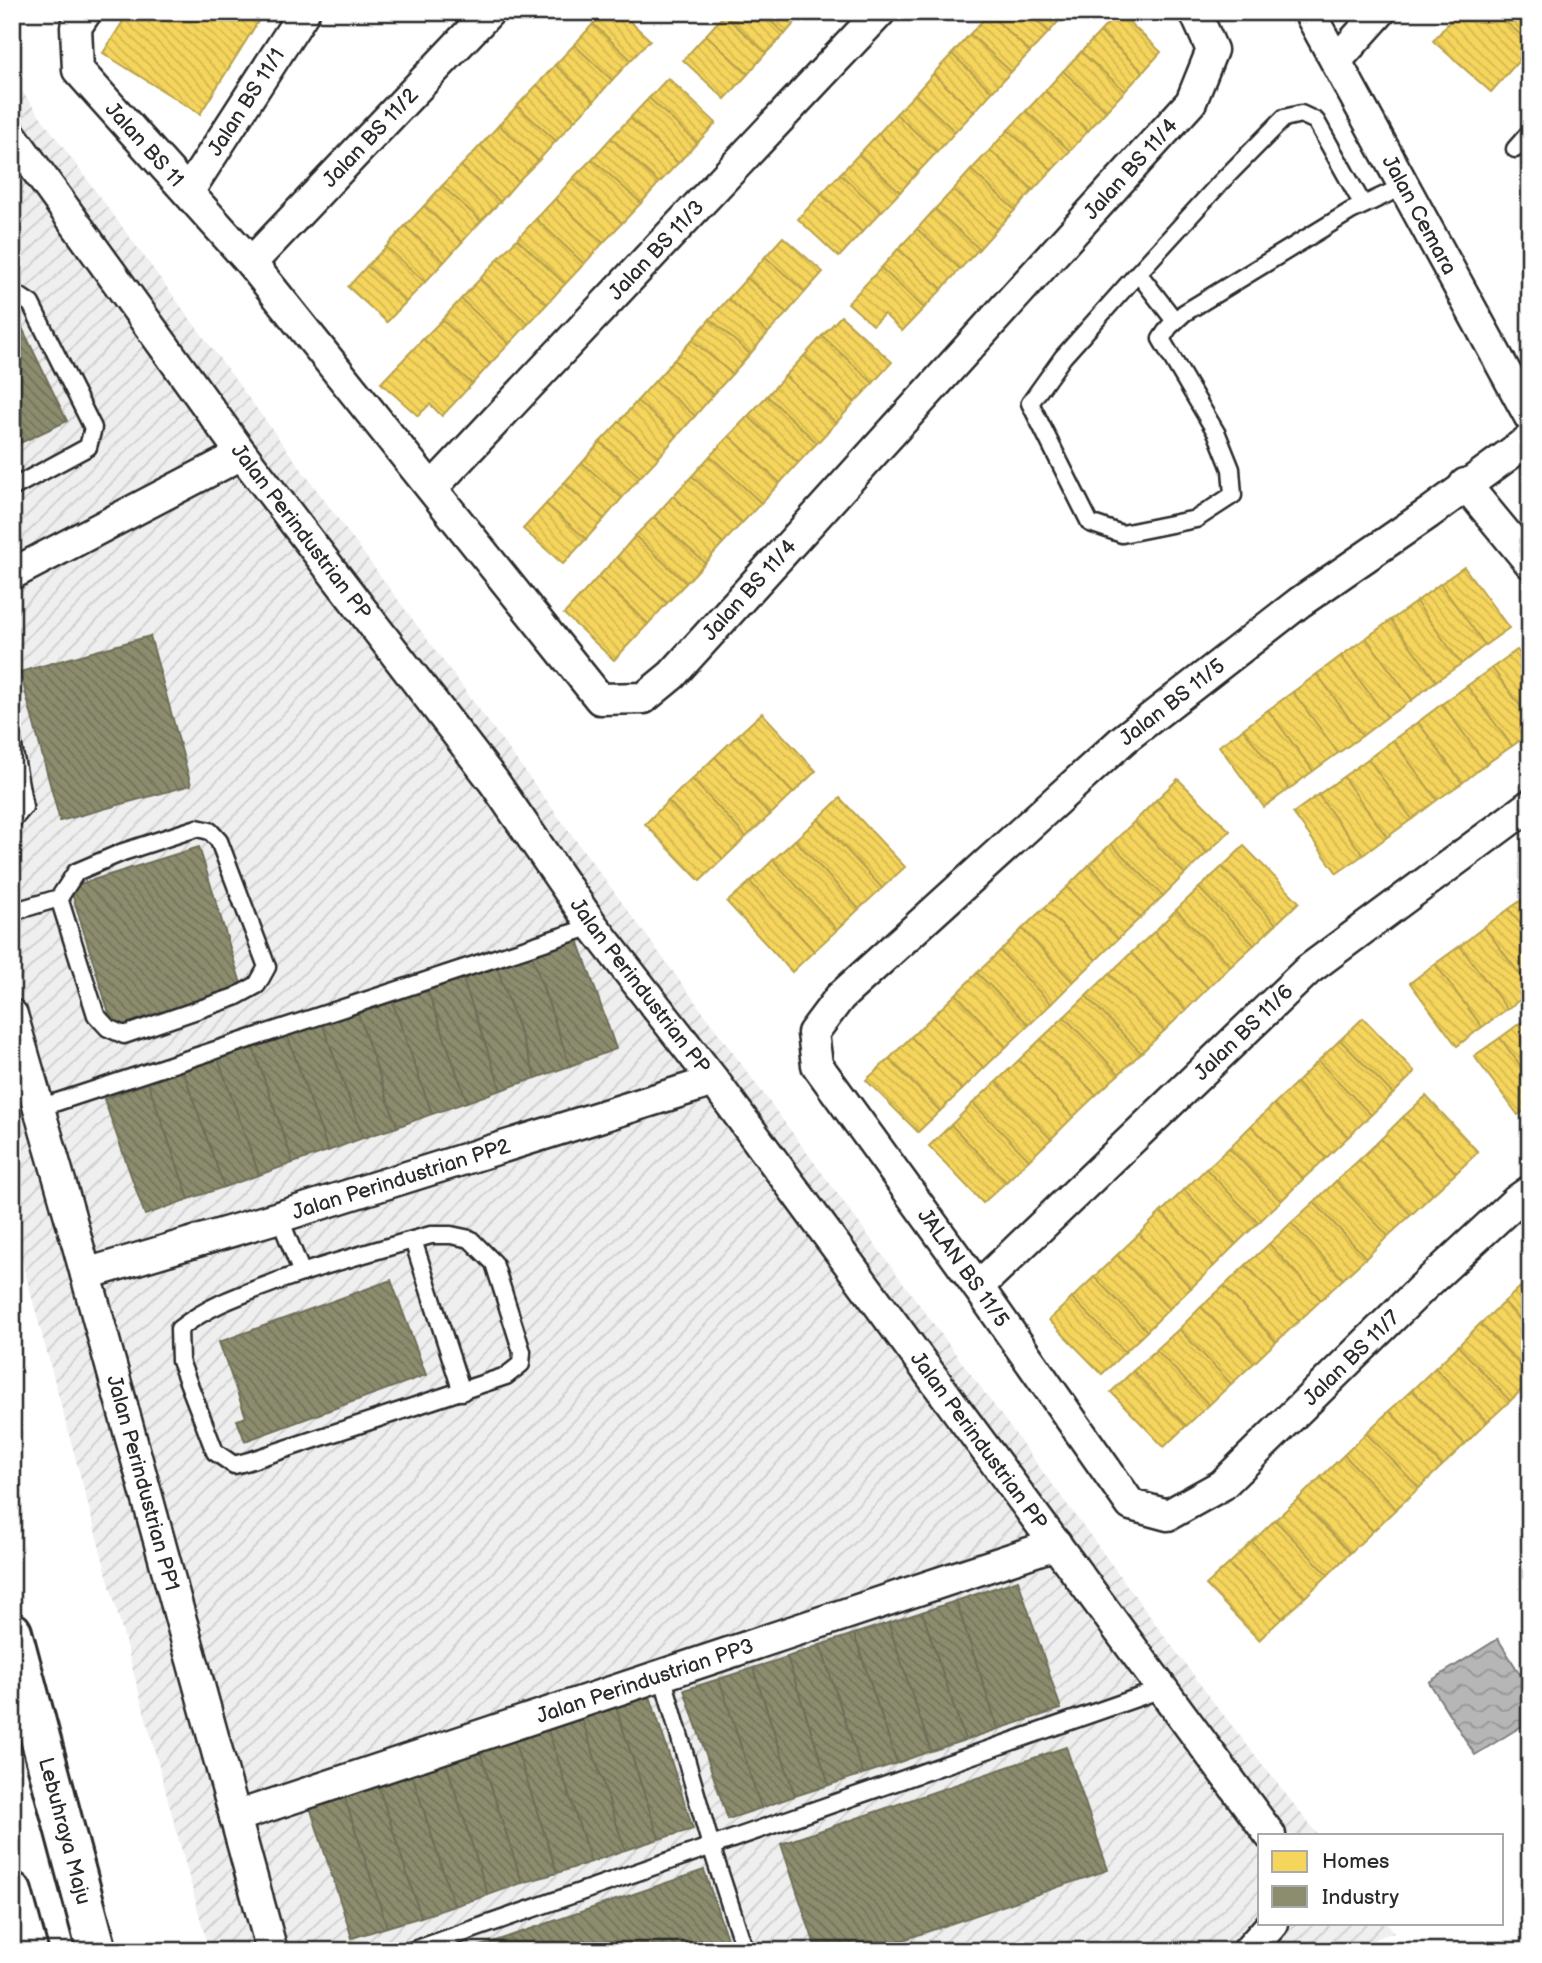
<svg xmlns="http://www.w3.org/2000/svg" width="1542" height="1963" font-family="'Balsamiq Sans',sans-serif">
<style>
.industrial{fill:url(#industrial-furrows)}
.water{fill:url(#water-waves);stroke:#7e7e7e;stroke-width:2}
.homes{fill:url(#homes-back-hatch);stroke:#b9a24d;stroke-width:2}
.industry{fill:url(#industry-back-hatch);stroke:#6f6f5a;stroke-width:2}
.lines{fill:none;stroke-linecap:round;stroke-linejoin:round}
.lane-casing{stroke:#2b2b2b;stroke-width:21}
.street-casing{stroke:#2b2b2b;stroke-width:35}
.highway-casing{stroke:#2b2b2b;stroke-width:44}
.lane{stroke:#fff;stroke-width:16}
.street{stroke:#fff;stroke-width:30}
.highway{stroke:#fff;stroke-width:38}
.labels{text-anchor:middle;stroke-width:7;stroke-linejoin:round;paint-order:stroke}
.street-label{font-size:21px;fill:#2b2b2b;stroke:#fff}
</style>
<defs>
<pattern id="industrial-furrows" width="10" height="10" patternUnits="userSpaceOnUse" patternTransform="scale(1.75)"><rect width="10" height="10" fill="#efefef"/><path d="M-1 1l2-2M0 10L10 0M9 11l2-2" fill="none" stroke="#cdcdcd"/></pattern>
<pattern id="water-waves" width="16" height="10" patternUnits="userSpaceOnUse" patternTransform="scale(1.75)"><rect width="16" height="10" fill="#b6b6b6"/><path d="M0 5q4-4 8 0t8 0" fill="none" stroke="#949494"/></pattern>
<pattern id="homes-back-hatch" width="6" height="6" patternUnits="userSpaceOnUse" patternTransform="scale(1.75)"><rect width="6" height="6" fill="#f6d55c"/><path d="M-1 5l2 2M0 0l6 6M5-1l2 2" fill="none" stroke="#d3b750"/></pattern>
<pattern id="industry-back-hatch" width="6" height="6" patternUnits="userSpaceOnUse" patternTransform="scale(1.75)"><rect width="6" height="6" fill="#8c8c6e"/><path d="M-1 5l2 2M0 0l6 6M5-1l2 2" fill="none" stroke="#73735b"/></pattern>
</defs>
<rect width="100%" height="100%" fill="#fff"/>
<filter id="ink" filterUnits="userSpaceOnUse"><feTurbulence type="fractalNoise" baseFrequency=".0143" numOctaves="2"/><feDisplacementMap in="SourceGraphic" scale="14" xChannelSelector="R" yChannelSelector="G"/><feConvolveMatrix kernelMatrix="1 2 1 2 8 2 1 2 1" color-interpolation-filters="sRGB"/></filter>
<g filter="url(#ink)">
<!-- industrial -->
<polygon class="industrial" points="12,78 1214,1703 1318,1835 1260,1835 1260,1923 1387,1923 1394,1932 1343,1951 209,1951 12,1224"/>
<!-- water -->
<polygon class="water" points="1498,1639 1530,1690 1530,1721 1475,1755 1429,1682"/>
<!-- homes -->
<g class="homes">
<polygon points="129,12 264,12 200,114 103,53"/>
<polygon points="604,12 620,12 650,40 631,60 593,24"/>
<polygon points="726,12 761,12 785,34 766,53 724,15"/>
<polygon points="761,12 802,12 803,13 785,34"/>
<polygon points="991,12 1028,12 1049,32 1030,52 989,14"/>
<polygon points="1028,12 1067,12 1049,32"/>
<polygon points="1118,12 1161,52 1143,72 1100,32"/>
<polygon points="1458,12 1495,12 1530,43 1530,48 1491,92 1433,41"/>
<polygon points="1495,12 1530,12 1530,43"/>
<polygon points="989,14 1030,52 1011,72 970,34"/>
<polygon points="724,15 766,53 748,74 706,35"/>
<polygon points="593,24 631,60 612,80 574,45"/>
<polygon points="1100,32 1143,72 1125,91 1081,52"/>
<polygon points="970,34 1011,72 992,92 952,54"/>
<polygon points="706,35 748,74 725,99 683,60"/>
<polygon points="574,45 612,80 594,101 555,65"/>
<polygon points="1081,52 1125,91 1106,111 1063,71"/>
<polygon points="952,54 992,92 974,112 933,74"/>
<polygon points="555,65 594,101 575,120 537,85"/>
<polygon points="1063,71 1106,111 1088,131 1045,91"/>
<polygon points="933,74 974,112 955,132 915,94"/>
<polygon points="668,78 716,123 697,143 649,98"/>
<polygon points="537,85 575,120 556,141 517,106"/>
<polygon points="1045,91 1088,131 1070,151 1026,111"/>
<polygon points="915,94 955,132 937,152 896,114"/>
<polygon points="649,98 697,143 678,163 630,118"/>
<polygon points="517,106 556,141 538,161 499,125"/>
<polygon points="1026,111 1070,151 1052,170 1008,130"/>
<polygon points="896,114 937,152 918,172 878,134"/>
<polygon points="630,118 678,163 659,183 611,138"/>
<polygon points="499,125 538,161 518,181 480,146"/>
<polygon points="1008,130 1052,170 1033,190 990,150"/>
<polygon points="878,134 918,172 900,192 859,154"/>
<polygon points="611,138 659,183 641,203 592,159"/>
<polygon points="480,146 518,181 500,202 461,166"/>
<polygon points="990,150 1033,190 1015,210 971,170"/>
<polygon points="859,154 900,192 881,212 840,174"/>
<polygon points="592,159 641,203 622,223 573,178"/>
<polygon points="461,166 500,202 481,221 442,186"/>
<polygon points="971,170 1015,210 997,229 953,190"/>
<polygon points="840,174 881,212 862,232 821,194"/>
<polygon points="573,178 622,223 603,243 555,199"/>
<polygon points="442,186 481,221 462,242 424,206"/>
<polygon points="953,190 997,229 979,249 935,209"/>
<polygon points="821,194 862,232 839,257 798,219"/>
<polygon points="555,199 603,243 584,264 536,219"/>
<polygon points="424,206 462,242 444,262 405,226"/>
<polygon points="935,209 979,249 960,269 917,229"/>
<polygon points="536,219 584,264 565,284 517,239"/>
<polygon points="405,226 444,262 425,282 386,247"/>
<polygon points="917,229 960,269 942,289 898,249"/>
<polygon points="783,237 823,272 805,292 765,257"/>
<polygon points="517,239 565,284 547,304 498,259"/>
<polygon points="386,247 425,282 406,302 367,266"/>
<polygon points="898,249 942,289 924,308 881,268"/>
<polygon points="765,257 805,292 787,313 747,278"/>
<polygon points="498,259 547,304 528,324 480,279"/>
<polygon points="367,266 406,302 387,322 348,287"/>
<polygon points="881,268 924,308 902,331 884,314 873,325 848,303"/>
<polygon points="747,278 787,313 768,333 728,299"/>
<polygon points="480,279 528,324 509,344 461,299"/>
<polygon points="461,299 509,344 490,364 442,320"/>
<polygon points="728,299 768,333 750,354 710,319"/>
<polygon points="841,316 892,362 873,383 822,336"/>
<polygon points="710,319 750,354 732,374 692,340"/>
<polygon points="442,320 490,364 472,384 423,339"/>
<polygon points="822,336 873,383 855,402 804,356"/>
<polygon points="423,339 472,384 442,416 430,404 418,416 381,383"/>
<polygon points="692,340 732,374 713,395 674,360"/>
<polygon points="804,356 855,402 836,423 785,376"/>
<polygon points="674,360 713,395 695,416 655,381"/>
<polygon points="785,376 836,423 817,443 767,396"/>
<polygon points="655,381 695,416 677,436 637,401"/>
<polygon points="767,396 817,443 798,463 748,416"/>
<polygon points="637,401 677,436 659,457 619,422"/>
<polygon points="748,416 798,463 780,483 729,436"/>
<polygon points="619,422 659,457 640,477 600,442"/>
<polygon points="729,436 780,483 761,503 710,456"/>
<polygon points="600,442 640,477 622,498 582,463"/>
<polygon points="710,456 761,503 742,523 692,476"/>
<polygon points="582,463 622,498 604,519 564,483"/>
<polygon points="692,476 742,523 723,543 673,496"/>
<polygon points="564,483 604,519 586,539 546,504"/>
<polygon points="673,496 723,543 705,563 654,517"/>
<polygon points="546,504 586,539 563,564 523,529"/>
<polygon points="654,517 705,563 686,583 635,536"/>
<polygon points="635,536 686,583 667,603 617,557"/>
<polygon points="617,557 667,603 648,624 598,577"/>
<polygon points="1464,567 1509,628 1485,645 1440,584"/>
<polygon points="598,577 648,624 614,660 564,614"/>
<polygon points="1440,584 1485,645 1461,664 1416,602"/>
<polygon points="1416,602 1461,664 1436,681 1391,620"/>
<polygon points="1391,620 1436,681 1412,700 1366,638"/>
<polygon points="1366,638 1412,700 1387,717 1341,656"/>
<polygon points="1517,650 1530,667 1530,719 1492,668"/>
<polygon points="1341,656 1387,717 1362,736 1317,674"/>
<polygon points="1492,668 1530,719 1530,733 1512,746 1467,686"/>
<polygon points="1317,674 1362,736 1338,753 1293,692"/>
<polygon points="1467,686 1512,746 1486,764 1442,704"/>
<polygon points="1293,692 1338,753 1313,771 1268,710"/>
<polygon points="1442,704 1486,764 1462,783 1418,722"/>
<polygon points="1268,710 1313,771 1289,789 1243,729"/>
<polygon points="762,713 816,771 793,793 738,735"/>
<polygon points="1418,722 1462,783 1437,800 1393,740"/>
<polygon points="1243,729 1289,789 1264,807 1219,746"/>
<polygon points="738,735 793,793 770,815 715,757"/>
<polygon points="1393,740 1437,800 1412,819 1368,759"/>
<polygon points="715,757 770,815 746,837 692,779"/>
<polygon points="1368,759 1412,819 1387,837 1343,777"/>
<polygon points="1343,777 1387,837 1363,855 1318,795"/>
<polygon points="692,779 746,837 723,859 668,801"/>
<polygon points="1178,779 1230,831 1207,853 1156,800"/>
<polygon points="1318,795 1363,855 1337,873 1293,813"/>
<polygon points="840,798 905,867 882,888 818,819"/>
<polygon points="1156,800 1207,853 1185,874 1134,822"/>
<polygon points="668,801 723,859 700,881 645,824"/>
<polygon points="818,819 882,888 859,909 795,840"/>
<polygon points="1134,822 1185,874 1163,896 1111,844"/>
<polygon points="795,840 859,909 837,930 773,860"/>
<polygon points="1111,844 1163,896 1140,918 1089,865"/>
<polygon points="1244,846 1299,902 1276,924 1222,867"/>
<polygon points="773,860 837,930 814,951 750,882"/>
<polygon points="1089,865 1140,918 1118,939 1067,887"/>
<polygon points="1222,867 1276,924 1254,945 1199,888"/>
<polygon points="750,882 814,951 792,972 727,902"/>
<polygon points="1067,887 1118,939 1096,960 1044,908"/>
<polygon points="1199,888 1254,945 1231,966 1176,910"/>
<polygon points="1530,894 1530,936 1509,909"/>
<polygon points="1044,908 1096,960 1073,982 1022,929"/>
<polygon points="1509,909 1530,936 1530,988 1484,927"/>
<polygon points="1176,910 1231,966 1208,988 1154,932"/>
<polygon points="1484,927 1530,988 1530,993 1507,1009 1460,946"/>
<polygon points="1022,929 1073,982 1051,1004 1000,951"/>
<polygon points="1154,932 1208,988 1186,1010 1131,953"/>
<polygon points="1460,946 1507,1009 1482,1027 1435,964"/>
<polygon points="1000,951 1051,1004 1029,1025 977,973"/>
<polygon points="1131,953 1186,1010 1164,1031 1109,974"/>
<polygon points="1435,964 1482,1027 1457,1046 1410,983"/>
<polygon points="977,973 1029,1025 1006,1047 956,994"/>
<polygon points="1109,974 1164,1031 1141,1053 1086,996"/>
<polygon points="956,994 1006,1047 984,1068 933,1016"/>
<polygon points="1086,996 1141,1053 1119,1074 1064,1017"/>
<polygon points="933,1016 984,1068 962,1090 911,1037"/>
<polygon points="1064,1017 1119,1074 1096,1095 1041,1039"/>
<polygon points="1363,1018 1415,1072 1393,1094 1340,1040"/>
<polygon points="1524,1020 1530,1027 1530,1079 1500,1038"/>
<polygon points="911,1037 962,1090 940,1111 889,1059"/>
<polygon points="1500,1038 1530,1079 1530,1107 1518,1115 1474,1056"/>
<polygon points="1041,1039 1096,1095 1073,1117 1019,1060"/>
<polygon points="1340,1040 1393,1094 1371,1115 1318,1061"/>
<polygon points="889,1059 940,1111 918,1132 866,1080"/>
<polygon points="1019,1060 1073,1117 1051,1139 996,1082"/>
<polygon points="1318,1061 1371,1115 1348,1137 1296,1083"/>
<polygon points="996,1082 1051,1139 1029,1160 973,1103"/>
<polygon points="1296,1083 1348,1137 1326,1158 1274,1104"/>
<polygon points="1426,1096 1478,1152 1456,1173 1403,1117"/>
<polygon points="973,1103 1029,1160 1006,1182 951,1125"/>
<polygon points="1274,1104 1326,1158 1303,1179 1251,1126"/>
<polygon points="1403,1117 1456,1173 1433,1194 1381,1139"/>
<polygon points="951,1125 1006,1182 983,1203 929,1146"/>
<polygon points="1251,1126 1303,1179 1281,1201 1229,1148"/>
<polygon points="1381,1139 1433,1194 1411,1215 1359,1160"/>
<polygon points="1229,1148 1281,1201 1258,1223 1206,1169"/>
<polygon points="1359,1160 1411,1215 1388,1236 1336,1181"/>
<polygon points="1206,1169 1258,1223 1236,1244 1184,1190"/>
<polygon points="1336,1181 1388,1236 1366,1258 1314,1202"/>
<polygon points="1184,1190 1236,1244 1214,1266 1161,1212"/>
<polygon points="1314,1202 1366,1258 1343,1279 1291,1223"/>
<polygon points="1161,1212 1214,1266 1191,1288 1139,1234"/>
<polygon points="1291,1223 1343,1279 1321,1300 1269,1244"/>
<polygon points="1139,1234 1191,1288 1169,1309 1117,1255"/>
<polygon points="1269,1244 1321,1300 1299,1321 1246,1265"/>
<polygon points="1117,1255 1169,1309 1147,1331 1094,1277"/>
<polygon points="1246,1265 1299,1321 1276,1342 1224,1286"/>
<polygon points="1094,1277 1147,1331 1125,1352 1072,1298"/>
<polygon points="1527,1281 1530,1284 1530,1330 1504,1302"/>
<polygon points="1224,1286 1276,1342 1254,1363 1201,1307"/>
<polygon points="1072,1298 1125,1352 1102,1374 1049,1320"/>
<polygon points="1504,1302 1530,1330 1530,1375 1480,1324"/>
<polygon points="1201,1307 1254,1363 1231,1384 1179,1329"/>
<polygon points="1480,1324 1530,1375 1530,1382 1510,1401 1458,1346"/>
<polygon points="1179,1329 1231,1384 1209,1405 1156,1350"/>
<polygon points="1458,1346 1510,1401 1487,1422 1435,1368"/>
<polygon points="1156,1350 1209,1405 1186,1426 1133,1371"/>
<polygon points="1435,1368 1487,1422 1465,1444 1412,1390"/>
<polygon points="1133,1371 1186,1426 1164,1447 1111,1392"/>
<polygon points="1412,1390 1465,1444 1442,1466 1389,1411"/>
<polygon points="1389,1411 1442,1466 1419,1488 1366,1433"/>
<polygon points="1366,1433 1419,1488 1396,1509 1344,1455"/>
<polygon points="1344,1455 1396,1509 1373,1531 1321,1477"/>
<polygon points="1321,1477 1373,1531 1350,1553 1298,1499"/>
<polygon points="1298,1499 1350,1553 1328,1575 1275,1520"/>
<polygon points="1275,1520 1328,1575 1305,1597 1252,1542"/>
<polygon points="1252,1542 1305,1597 1282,1618 1229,1564"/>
<polygon points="1229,1564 1282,1618 1259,1640 1206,1585"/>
</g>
<!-- industry -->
<g class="industry">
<polygon points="12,307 67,421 12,447"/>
<polygon points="150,636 191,785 60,821 20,672"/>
<polygon points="199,847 243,990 114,1029 70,887"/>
<polygon points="576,934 616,1049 570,1066 530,950"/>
<polygon points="530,950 570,1066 536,1078 495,962"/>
<polygon points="495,962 536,1078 501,1090 461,974"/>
<polygon points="461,974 501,1090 467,1102 426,986"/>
<polygon points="426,986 467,1102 432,1114 391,998"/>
<polygon points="391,998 432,1114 397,1127 357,1011"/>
<polygon points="357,1011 397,1127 363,1138 322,1023"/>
<polygon points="322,1023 363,1138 328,1151 287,1035"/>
<polygon points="287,1035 328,1151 293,1163 253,1047"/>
<polygon points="253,1047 293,1163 259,1175 218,1059"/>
<polygon points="218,1059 259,1175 224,1187 183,1071"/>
<polygon points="183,1071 224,1187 189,1199 148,1083"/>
<polygon points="148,1083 189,1199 145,1215 104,1099"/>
<polygon points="391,1280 426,1375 245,1441 237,1420 246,1417 219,1342"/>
<polygon points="1018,1580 1061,1709 998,1729 956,1601"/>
<polygon points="956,1601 998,1729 965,1740 922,1612"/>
<polygon points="922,1612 965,1740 931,1751 888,1623"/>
<polygon points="888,1623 931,1751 897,1763 854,1634"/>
<polygon points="854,1634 897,1763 863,1774 820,1645"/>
<polygon points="820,1645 863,1774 829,1785 787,1657"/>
<polygon points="787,1657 829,1785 795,1796 753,1668"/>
<polygon points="753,1668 795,1796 761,1808 719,1679"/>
<polygon points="719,1679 761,1808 728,1819 684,1690"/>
<polygon points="649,1693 693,1829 659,1839 615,1705"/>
<polygon points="615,1705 659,1839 625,1850 581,1716"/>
<polygon points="581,1716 625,1850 591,1862 547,1727"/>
<polygon points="547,1727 591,1862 557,1873 513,1738"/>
<polygon points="513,1738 557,1873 522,1883 479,1749"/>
<polygon points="1066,1747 1108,1870 871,1951 817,1951 781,1844"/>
<polygon points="479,1749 522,1883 488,1895 445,1760"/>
<polygon points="445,1760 488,1895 454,1906 411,1771"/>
<polygon points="411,1771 454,1906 421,1917 377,1782"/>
<polygon points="377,1782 421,1917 387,1927 343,1793"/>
<polygon points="343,1793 387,1927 352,1938 309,1804"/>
<polygon points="704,1870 731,1951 466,1951"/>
</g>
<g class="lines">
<!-- lane casing -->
<g class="lane-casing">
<g id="lane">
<polyline points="1515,149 1530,132"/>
<polyline points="1363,205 1316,121 1301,114 1284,118 1221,182 1138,273 1063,357 1030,403 1090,523 1122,534 1196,519 1233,495 1231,469 1217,434 1161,339 1169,327 1184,313 1351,211 1404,186"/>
<polyline points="1138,273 1175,321"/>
<polyline points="12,295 16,294 31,304 93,428 88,447 12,488"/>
<polyline points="12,741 24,807 12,821"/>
<polyline points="12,912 59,898 76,872 123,852 197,828 210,831 219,841 267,967 257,985 235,997 124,1035 108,1028 96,1015 59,898"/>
<polyline points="39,1108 593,926"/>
<polyline points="279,1217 302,1273"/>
<path d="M431,1235h20l19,4 24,24 28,89 -1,12 -15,12 -257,85 -15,4 -19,-13 -35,-91 -1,-32c32,-25 64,-35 102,-49 49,-17 99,-31 150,-45z"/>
<polyline points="413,1240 462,1392"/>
<polyline points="662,1675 711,1846 745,1951"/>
<polyline points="411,1951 1162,1689"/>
</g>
</g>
<!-- street casing -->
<g class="street-casing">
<g id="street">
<path id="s1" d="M86,12l-10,15 2,43 173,193 349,436 44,-1 28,-23 519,-573 21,-52 -17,-38"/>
<path id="s2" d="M1309,12l221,405"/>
<polyline points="1336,61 1380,12"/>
<path id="s3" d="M12,136l230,318 252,328 99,144 121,155 556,754"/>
<path id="s4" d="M188,192l116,-180"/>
<path id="s5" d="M251,263l238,-251"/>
<path id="s6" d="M1530,439l-101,74 -129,89 -176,137 -284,258 -27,36 4,32 161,222 153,218 37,10 54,-30 198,-195 96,-89 14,-10"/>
<polyline points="1465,484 1530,563"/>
<path id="s7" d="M432,488l448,-476"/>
<polyline points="12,574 242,454"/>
<path id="s8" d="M12,1015l57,198 203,738"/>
<path id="s9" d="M86,1274l193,-57 435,-136"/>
<path id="s10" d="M978,1287l330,-317 222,-165"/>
<path id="s11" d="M235,1817l821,-273"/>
<polyline points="1248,1951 1273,1923"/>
</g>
</g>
<!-- highway casing -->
<g class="highway-casing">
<g id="highway">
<path id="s12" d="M12,1632l85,319"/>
<polyline points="12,1892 28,1951"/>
</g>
</g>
<!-- lane -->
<use href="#lane" class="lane"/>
<!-- street -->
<use href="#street" class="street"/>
<!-- highway -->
<use href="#highway" class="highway"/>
</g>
</g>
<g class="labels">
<!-- street labels -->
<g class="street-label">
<text dy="7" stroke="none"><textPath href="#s4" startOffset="107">Jalan BS 11/1</textPath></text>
<text dy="7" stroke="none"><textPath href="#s5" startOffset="173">Jalan BS 11/2</textPath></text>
<text dy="7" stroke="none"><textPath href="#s1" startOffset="161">Jalan BS 11</textPath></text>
<text dy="7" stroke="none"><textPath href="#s1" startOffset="1642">Jalan BS 11/4</textPath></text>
<text dy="7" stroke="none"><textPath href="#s2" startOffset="231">Jalan Cemara</textPath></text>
<text dy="7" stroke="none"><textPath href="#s7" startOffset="327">Jalan BS 11/3</textPath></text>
<text dy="7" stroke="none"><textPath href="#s3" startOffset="490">Jalan Perindustrian PP</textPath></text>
<text dy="7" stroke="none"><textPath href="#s1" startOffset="1074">Jalan BS 11/4</textPath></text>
<text transform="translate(1172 702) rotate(-38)" y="7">Jalan BS 11/5</text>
<text dy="7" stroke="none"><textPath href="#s3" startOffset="1057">Jalan Perindustrian PP</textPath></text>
<text dy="7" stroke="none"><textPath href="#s10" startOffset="368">Jalan BS 11/6</textPath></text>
<text dy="7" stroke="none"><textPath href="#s9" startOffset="329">Jalan Perindustrian PP2</textPath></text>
<text dy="7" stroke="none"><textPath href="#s6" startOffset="1216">JALAN BS 11/5</textPath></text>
<text dy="7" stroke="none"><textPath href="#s6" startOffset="1788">Jalan BS 11/7</textPath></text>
<text dy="7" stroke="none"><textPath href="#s3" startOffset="1624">Jalan Perindustrian PP</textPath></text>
<text dy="7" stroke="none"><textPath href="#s8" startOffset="486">Jalan Perindustrian PP1</textPath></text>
<text dy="7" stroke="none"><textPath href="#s11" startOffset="432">Jalan Perindustrian PP3</textPath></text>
<text dy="7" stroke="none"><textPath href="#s12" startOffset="206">Lebuhraya Maju</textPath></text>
</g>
</g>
<!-- margin -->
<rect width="1542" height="1963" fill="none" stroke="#fff" stroke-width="42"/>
<rect x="21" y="21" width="1500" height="1921" fill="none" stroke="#2b2b2b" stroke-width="2.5" filter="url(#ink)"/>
<!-- legend -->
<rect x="1258" y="1834" width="245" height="91" fill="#ffffff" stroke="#aaaaaa" stroke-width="2"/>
<rect x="1272" y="1851" width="35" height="21" fill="#f6d55c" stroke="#aaaaaa" stroke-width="2"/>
<text x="1322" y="1868" font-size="21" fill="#2b2b2b">Homes</text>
<rect x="1272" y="1886" width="35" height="21" fill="#8c8c6e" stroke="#aaaaaa" stroke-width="2"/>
<text x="1322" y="1904" font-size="21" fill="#2b2b2b">Industry</text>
</svg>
